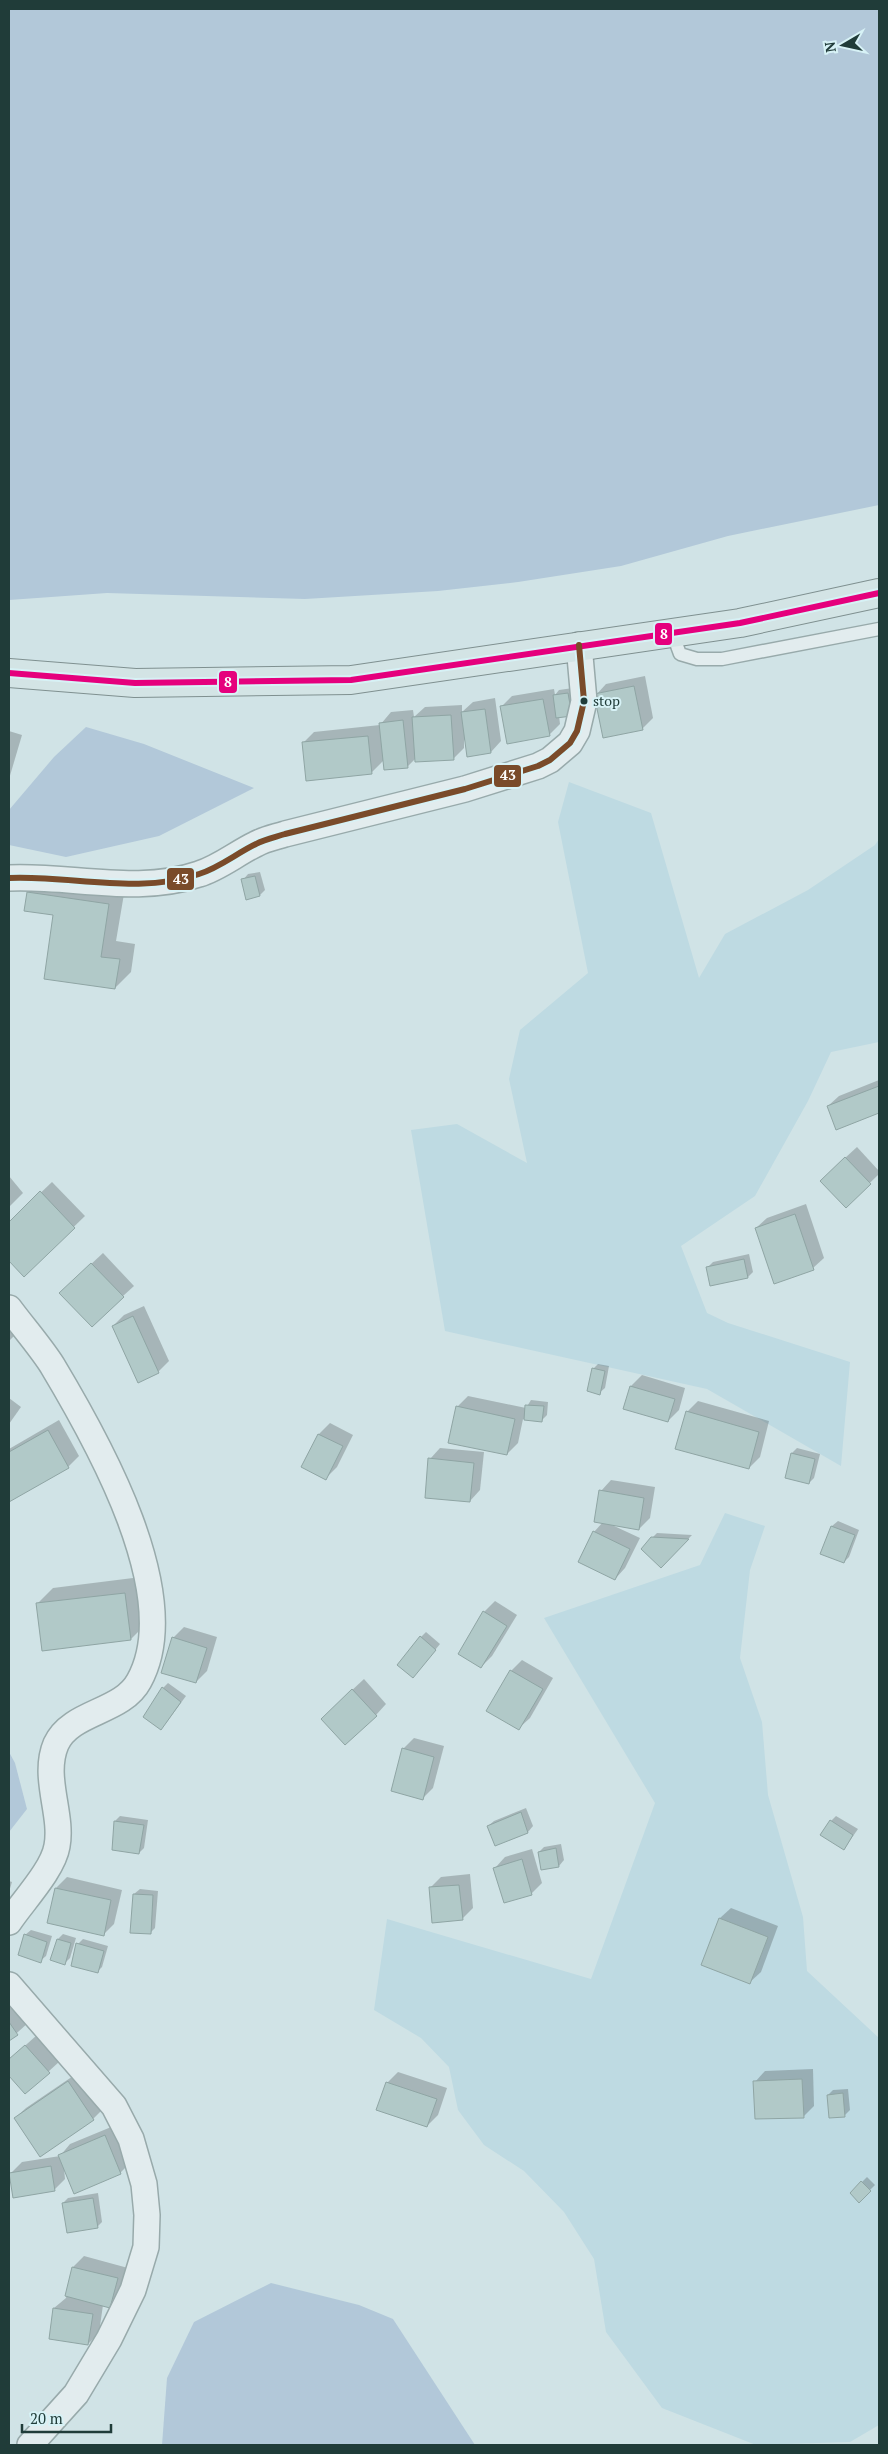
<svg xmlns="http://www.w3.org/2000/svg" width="888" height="2454" font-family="'PT Serif',serif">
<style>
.farmland{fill:#bedae2}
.green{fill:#b2c8d9}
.shadow{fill:#0003}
.building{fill:#b1c9c8;stroke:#8fa5a4}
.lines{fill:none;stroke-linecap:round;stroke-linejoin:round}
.service-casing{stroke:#98aaab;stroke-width:15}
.minor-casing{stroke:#98aaab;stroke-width:28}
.primary-casing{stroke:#7f9090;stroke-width:30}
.service{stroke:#e2ecee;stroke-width:12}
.minor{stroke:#e2ecee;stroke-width:25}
.primary{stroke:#d3e4e5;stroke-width:28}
.bus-1-casing{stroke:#d7f2f6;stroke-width:10}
.bus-2-casing{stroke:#d7f2f6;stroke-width:10}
.bus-1{stroke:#e5007d;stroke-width:6}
.bus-2{stroke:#7a4b2a;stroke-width:6}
.bus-dot{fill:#203c39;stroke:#d7f2f6;stroke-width:2}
.labels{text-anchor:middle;stroke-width:4;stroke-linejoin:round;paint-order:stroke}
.bus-label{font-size:14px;fill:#203c39;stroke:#d7f2f6;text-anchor:start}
.line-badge{stroke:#d7f2f6;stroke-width:2}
.badge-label{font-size:14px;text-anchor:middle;font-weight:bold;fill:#fff}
</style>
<rect width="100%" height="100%" fill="#d0e3e6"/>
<!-- farmland -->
<g class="farmland">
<polygon points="569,782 651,813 699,978 725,934 808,890 875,845 879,839 879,1042 831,1052 808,1101 755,1196 681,1246 707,1313 728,1323 850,1362 841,1466 707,1389 445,1331 411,1130 457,1124 527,1163 509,1079 520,1030 588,973 558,822"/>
<polygon points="725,1513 765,1526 750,1570 740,1658 762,1722 768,1795 803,1917 807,1971 879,2038 879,2425 850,2442 756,2445 662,2408 606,2332 594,2259 564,2212 524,2171 484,2145 458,2110 449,2067 421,2038 374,2010 387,1919 591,1979 655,1803 544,1618 700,1565"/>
</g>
<!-- green -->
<g class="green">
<polygon points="9,9 879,9 879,505 728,536 621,566 518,582 438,591 305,599 107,593 9,600"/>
<polygon points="86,727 144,744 254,788 159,836 66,857 9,845 9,810 54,757"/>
<polygon points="9,1752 15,1763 27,1809 9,1832"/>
<polygon points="271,2283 359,2305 393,2319 475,2445 162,2445 167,2378 194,2322"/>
</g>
<!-- shadow -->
<g class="shadow">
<polygon points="645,676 653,718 642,729 596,695 606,684"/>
<polygon points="573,688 576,709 559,716 560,724 549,735 501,707 512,696 554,689 555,695 559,690"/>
<polygon points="495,698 501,741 491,752 464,740 464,748 453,759 416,758 407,767 384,760 371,773 303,743 314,732 380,725 391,712 413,710 414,717 425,707 462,705 462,712 473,702"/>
<polygon points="9,731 22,735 9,779"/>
<polygon points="260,872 265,890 260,895 243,880 248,874"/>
<polygon points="44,876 125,888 116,941 135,944 131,972 115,988 54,914 26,910 28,892"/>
<polygon points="879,1080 879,1112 836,1128 828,1106 839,1096"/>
<polygon points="857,1147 879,1171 879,1174 846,1206 832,1170"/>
<polygon points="9,1176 23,1193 9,1207"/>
<polygon points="52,1182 85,1216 24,1275 9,1260 9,1223"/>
<polygon points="806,1204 824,1258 813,1268 756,1228 767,1218"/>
<polygon points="103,1253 134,1286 123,1296 72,1282"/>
<polygon points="749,1254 753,1272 748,1277 708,1267 713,1262"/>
<polygon points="144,1306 169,1361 158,1372 113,1326 124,1315"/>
<polygon points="9,1329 14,1336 9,1341"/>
<polygon points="598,1364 609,1366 605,1388 599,1393 593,1369"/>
<polygon points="642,1375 685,1388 679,1410 668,1421 631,1386"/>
<polygon points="468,1396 526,1408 531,1400 548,1402 547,1415 542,1420 523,1419 518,1443 507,1454 457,1407"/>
<polygon points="9,1398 21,1407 9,1424"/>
<polygon points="698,1401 769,1421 760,1457 749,1468 687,1412"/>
<polygon points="59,1420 79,1456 68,1467 9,1500 9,1449"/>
<polygon points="330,1423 353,1435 337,1467 326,1478 303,1467 319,1434"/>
<polygon points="440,1448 484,1452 480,1490 470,1501 430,1459"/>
<polygon points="797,1448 820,1454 814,1478 809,1483 792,1453"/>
<polygon points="611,1480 655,1487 650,1518 639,1529 612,1525 640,1538 625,1568 615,1579 594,1532 603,1522 601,1491"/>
<polygon points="838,1521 859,1530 849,1557 844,1562 822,1553 832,1526"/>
<polygon points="657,1533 692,1535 666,1562 652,1538"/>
<polygon points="141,1577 147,1623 131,1639 37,1604 53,1588"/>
<polygon points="495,1601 517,1615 492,1656 481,1667 484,1612"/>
<polygon points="184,1627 217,1637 207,1671 196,1682 173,1638"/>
<polygon points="426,1632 440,1644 418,1671 421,1637"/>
<polygon points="522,1660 553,1678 530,1718 519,1728 511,1671"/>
<polygon points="364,1679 386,1704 376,1715 333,1708"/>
<polygon points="168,1683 186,1696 166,1723 163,1688"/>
<polygon points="414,1738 444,1746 433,1788 422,1799 403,1749"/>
<polygon points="526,1808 533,1826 528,1832 495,1845 488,1826 494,1821"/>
<polygon points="120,1816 148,1820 144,1848 139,1853 115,1821"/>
<polygon points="836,1816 858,1829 844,1849 831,1821"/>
<polygon points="561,1844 564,1860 559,1866 539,1852 544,1847"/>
<polygon points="532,1849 542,1883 532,1893 495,1868 505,1857"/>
<polygon points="470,1874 473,1908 462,1919 430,1888 441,1877"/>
<polygon points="67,1877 122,1890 114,1924 103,1935 49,1922 56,1888"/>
<polygon points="9,1881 12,1882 9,1892"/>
<polygon points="140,1889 158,1891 155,1928 150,1933 134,1894"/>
<polygon points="731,1908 778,1926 761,1972 750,1982 720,1918"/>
<polygon points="31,1930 52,1936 46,1956 40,1961 25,1935"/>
<polygon points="63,1934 76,1938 70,1958 65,1963 58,1939"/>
<polygon points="83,1939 108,1946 102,1967 97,1972 78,1944"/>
<polygon points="9,1996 28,2023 9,2040"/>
<polygon points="37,2035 60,2061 25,2093 9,2074 9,2060"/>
<polygon points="813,2069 814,2106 803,2117 755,2082 765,2071"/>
<polygon points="79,2072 104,2108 93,2119 15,2118 26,2108"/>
<polygon points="398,2072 447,2088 438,2115 427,2126 387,2083"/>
<polygon points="848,2089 850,2110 844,2116 828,2095 833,2090"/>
<polygon points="116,2125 131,2162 120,2173 64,2168 65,2179 54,2190 11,2173 22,2162 60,2156 70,2144"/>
<polygon points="867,2177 875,2185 859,2201 851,2193"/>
<polygon points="98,2193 102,2222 97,2227 63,2203 68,2198"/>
<polygon points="84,2256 128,2268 121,2296 110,2307 103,2305 99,2333 88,2344 54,2308 66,2298 73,2267"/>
</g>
<!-- building -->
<g class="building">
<polygon points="634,686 643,730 603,738 594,694"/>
<polygon points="568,693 572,716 556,718 553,695"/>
<polygon points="543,699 550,736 507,744 500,706"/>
<polygon points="485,709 491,753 467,757 461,712"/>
<polygon points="451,715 454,760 415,762 412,717"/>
<polygon points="403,720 408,768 384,770 379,723"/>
<polygon points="368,736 372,774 306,781 302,742"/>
<polygon points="255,876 260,896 246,900 241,879"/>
<polygon points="27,892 109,904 101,957 120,959 115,989 44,979 53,915 24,911"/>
<polygon points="879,1086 879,1113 836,1130 827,1106"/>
<polygon points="845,1157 871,1184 846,1208 820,1181"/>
<polygon points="40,1191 75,1228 24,1277 9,1261 9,1222"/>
<polygon points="795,1214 814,1270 774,1284 755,1228"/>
<polygon points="744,1259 748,1278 710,1286 706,1267"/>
<polygon points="91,1263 124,1297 92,1327 59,1293"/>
<polygon points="133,1316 159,1373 138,1383 112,1326"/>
<polygon points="592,1368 605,1371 600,1395 587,1391"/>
<polygon points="630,1386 675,1399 668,1422 623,1409"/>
<polygon points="525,1405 544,1406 542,1422 524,1420"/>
<polygon points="456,1406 515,1419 507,1455 448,1443"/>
<polygon points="686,1411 759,1432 749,1469 675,1449"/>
<polygon points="48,1430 69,1468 9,1502 9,1452"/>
<polygon points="318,1434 343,1446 326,1480 301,1467"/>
<polygon points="791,1453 815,1459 809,1484 785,1478"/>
<polygon points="428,1458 474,1463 470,1502 425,1498"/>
<polygon points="599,1490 644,1498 639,1530 594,1522"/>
<polygon points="831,1526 855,1535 844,1563 820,1554"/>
<polygon points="593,1531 630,1549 615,1580 578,1562"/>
<polygon points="651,1537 689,1539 661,1568 641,1549"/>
<polygon points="125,1593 131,1640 42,1651 36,1603"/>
<polygon points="483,1611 507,1626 481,1668 458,1654"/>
<polygon points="420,1636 436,1650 413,1678 397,1665"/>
<polygon points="172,1637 207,1648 196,1683 161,1673"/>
<polygon points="510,1670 543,1689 519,1730 486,1711"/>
<polygon points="162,1687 181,1702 161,1730 143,1717"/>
<polygon points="352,1689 377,1716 345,1745 321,1719"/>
<polygon points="402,1748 434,1757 423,1800 391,1791"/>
<polygon points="521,1812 528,1833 495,1846 487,1826"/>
<polygon points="830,1820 853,1835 844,1850 820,1835"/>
<polygon points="114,1821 144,1825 139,1854 112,1850"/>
<polygon points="556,1848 559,1867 541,1870 538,1852"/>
<polygon points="522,1859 532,1895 504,1903 493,1868"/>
<polygon points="459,1885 463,1920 432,1923 429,1887"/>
<polygon points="55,1888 111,1900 104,1936 47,1923"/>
<polygon points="133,1894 153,1895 151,1934 130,1933"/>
<polygon points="719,1918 768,1937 750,1984 701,1965"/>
<polygon points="24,1934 47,1942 41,1963 18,1955"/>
<polygon points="57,1939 71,1943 65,1965 50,1960"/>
<polygon points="76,1943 104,1951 98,1973 71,1966"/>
<polygon points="9,2022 18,2035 9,2041"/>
<polygon points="25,2045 50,2073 25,2094 9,2076 9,2059"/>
<polygon points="802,2079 804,2118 755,2119 753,2081"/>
<polygon points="68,2081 94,2120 40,2157 14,2118"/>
<polygon points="386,2082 437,2099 427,2127 376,2110"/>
<polygon points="843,2093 845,2117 829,2118 827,2095"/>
<polygon points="105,2135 121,2174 74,2194 58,2155"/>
<polygon points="51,2166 55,2191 13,2198 9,2173"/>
<polygon points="861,2181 871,2191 859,2203 850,2193"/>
<polygon points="93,2198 98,2228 67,2233 62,2203"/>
<polygon points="72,2267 118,2278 110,2308 65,2296"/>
<polygon points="53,2308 93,2314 88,2345 49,2339"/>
</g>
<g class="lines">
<!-- service casing -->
<g class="service-casing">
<polyline id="service" points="672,632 680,654 697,659 722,659 879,629"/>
</g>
<!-- minor casing -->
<g class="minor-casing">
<g id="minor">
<path d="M9,878c62,-3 129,17 190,-4 20,-6 38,-21 57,-30 9,-5 20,-7 29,-10l180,-45 73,-23 12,-6 20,-17 7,-12 7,-30 -5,-56"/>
<path d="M9,1308c14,19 30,37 43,57 45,75 134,231 87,316 -17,32 -68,30 -83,63 -14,33 7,70 1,102 -4,24 -34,55 -48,76"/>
<polyline points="9,1985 114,2106 131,2139 144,2184 147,2215 146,2247 133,2290 109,2339 76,2394 30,2445"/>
</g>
</g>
<!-- primary casing -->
<g class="primary-casing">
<polyline id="primary" points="9,673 135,683 351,680 740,623 879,593"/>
</g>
<!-- service -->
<use href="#service" class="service"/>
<!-- minor -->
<use href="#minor" class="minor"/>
<!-- primary -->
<use href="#primary" class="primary"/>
<!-- bus-1 casing -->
<g class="bus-1-casing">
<polyline id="bus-1" points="9,673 135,683 351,680 740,623 879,593"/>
</g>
<!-- bus-2 casing -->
<g class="bus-2-casing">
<path id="bus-2" d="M9,878c62,-3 129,17 190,-4 20,-6 38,-21 57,-30 9,-5 20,-7 29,-10l180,-45 73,-23 12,-6 20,-17 7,-12 7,-30 -5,-56"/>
</g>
<!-- bus-1 -->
<use href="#bus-1" class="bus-1"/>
<!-- bus-2 -->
<use href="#bus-2" class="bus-2"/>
</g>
<!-- markers -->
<circle class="bus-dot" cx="584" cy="701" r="4.5"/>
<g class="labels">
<!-- bus labels -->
<g class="bus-label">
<text x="593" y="706">stop</text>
</g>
</g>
<g class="line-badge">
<rect x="654" y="622" width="19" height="24" rx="5" fill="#e5007d"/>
<rect x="218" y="670" width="20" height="24" rx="5" fill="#e5007d"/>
<rect x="493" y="764" width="29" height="24" rx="5" fill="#7a4b2a"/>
<rect x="166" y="867" width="29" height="24" rx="5" fill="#7a4b2a"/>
</g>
<g class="badge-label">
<text x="664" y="639">8</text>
<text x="228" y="687">8</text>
<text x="508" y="780">43</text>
<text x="181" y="884">43</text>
</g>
<!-- border -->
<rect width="888" height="2454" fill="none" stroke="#203c39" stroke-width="20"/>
<!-- north arrow -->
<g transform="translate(843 45) rotate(261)" stroke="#d7f2f6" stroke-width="4" paint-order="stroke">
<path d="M0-4L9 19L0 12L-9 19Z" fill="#203c39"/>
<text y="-8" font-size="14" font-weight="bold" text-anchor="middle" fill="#203c39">N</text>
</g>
<!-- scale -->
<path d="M22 2424v8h89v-8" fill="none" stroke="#203c39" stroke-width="2.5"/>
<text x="30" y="2424" font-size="15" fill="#203c39" stroke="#d7f2f6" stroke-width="4" paint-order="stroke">20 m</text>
</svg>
